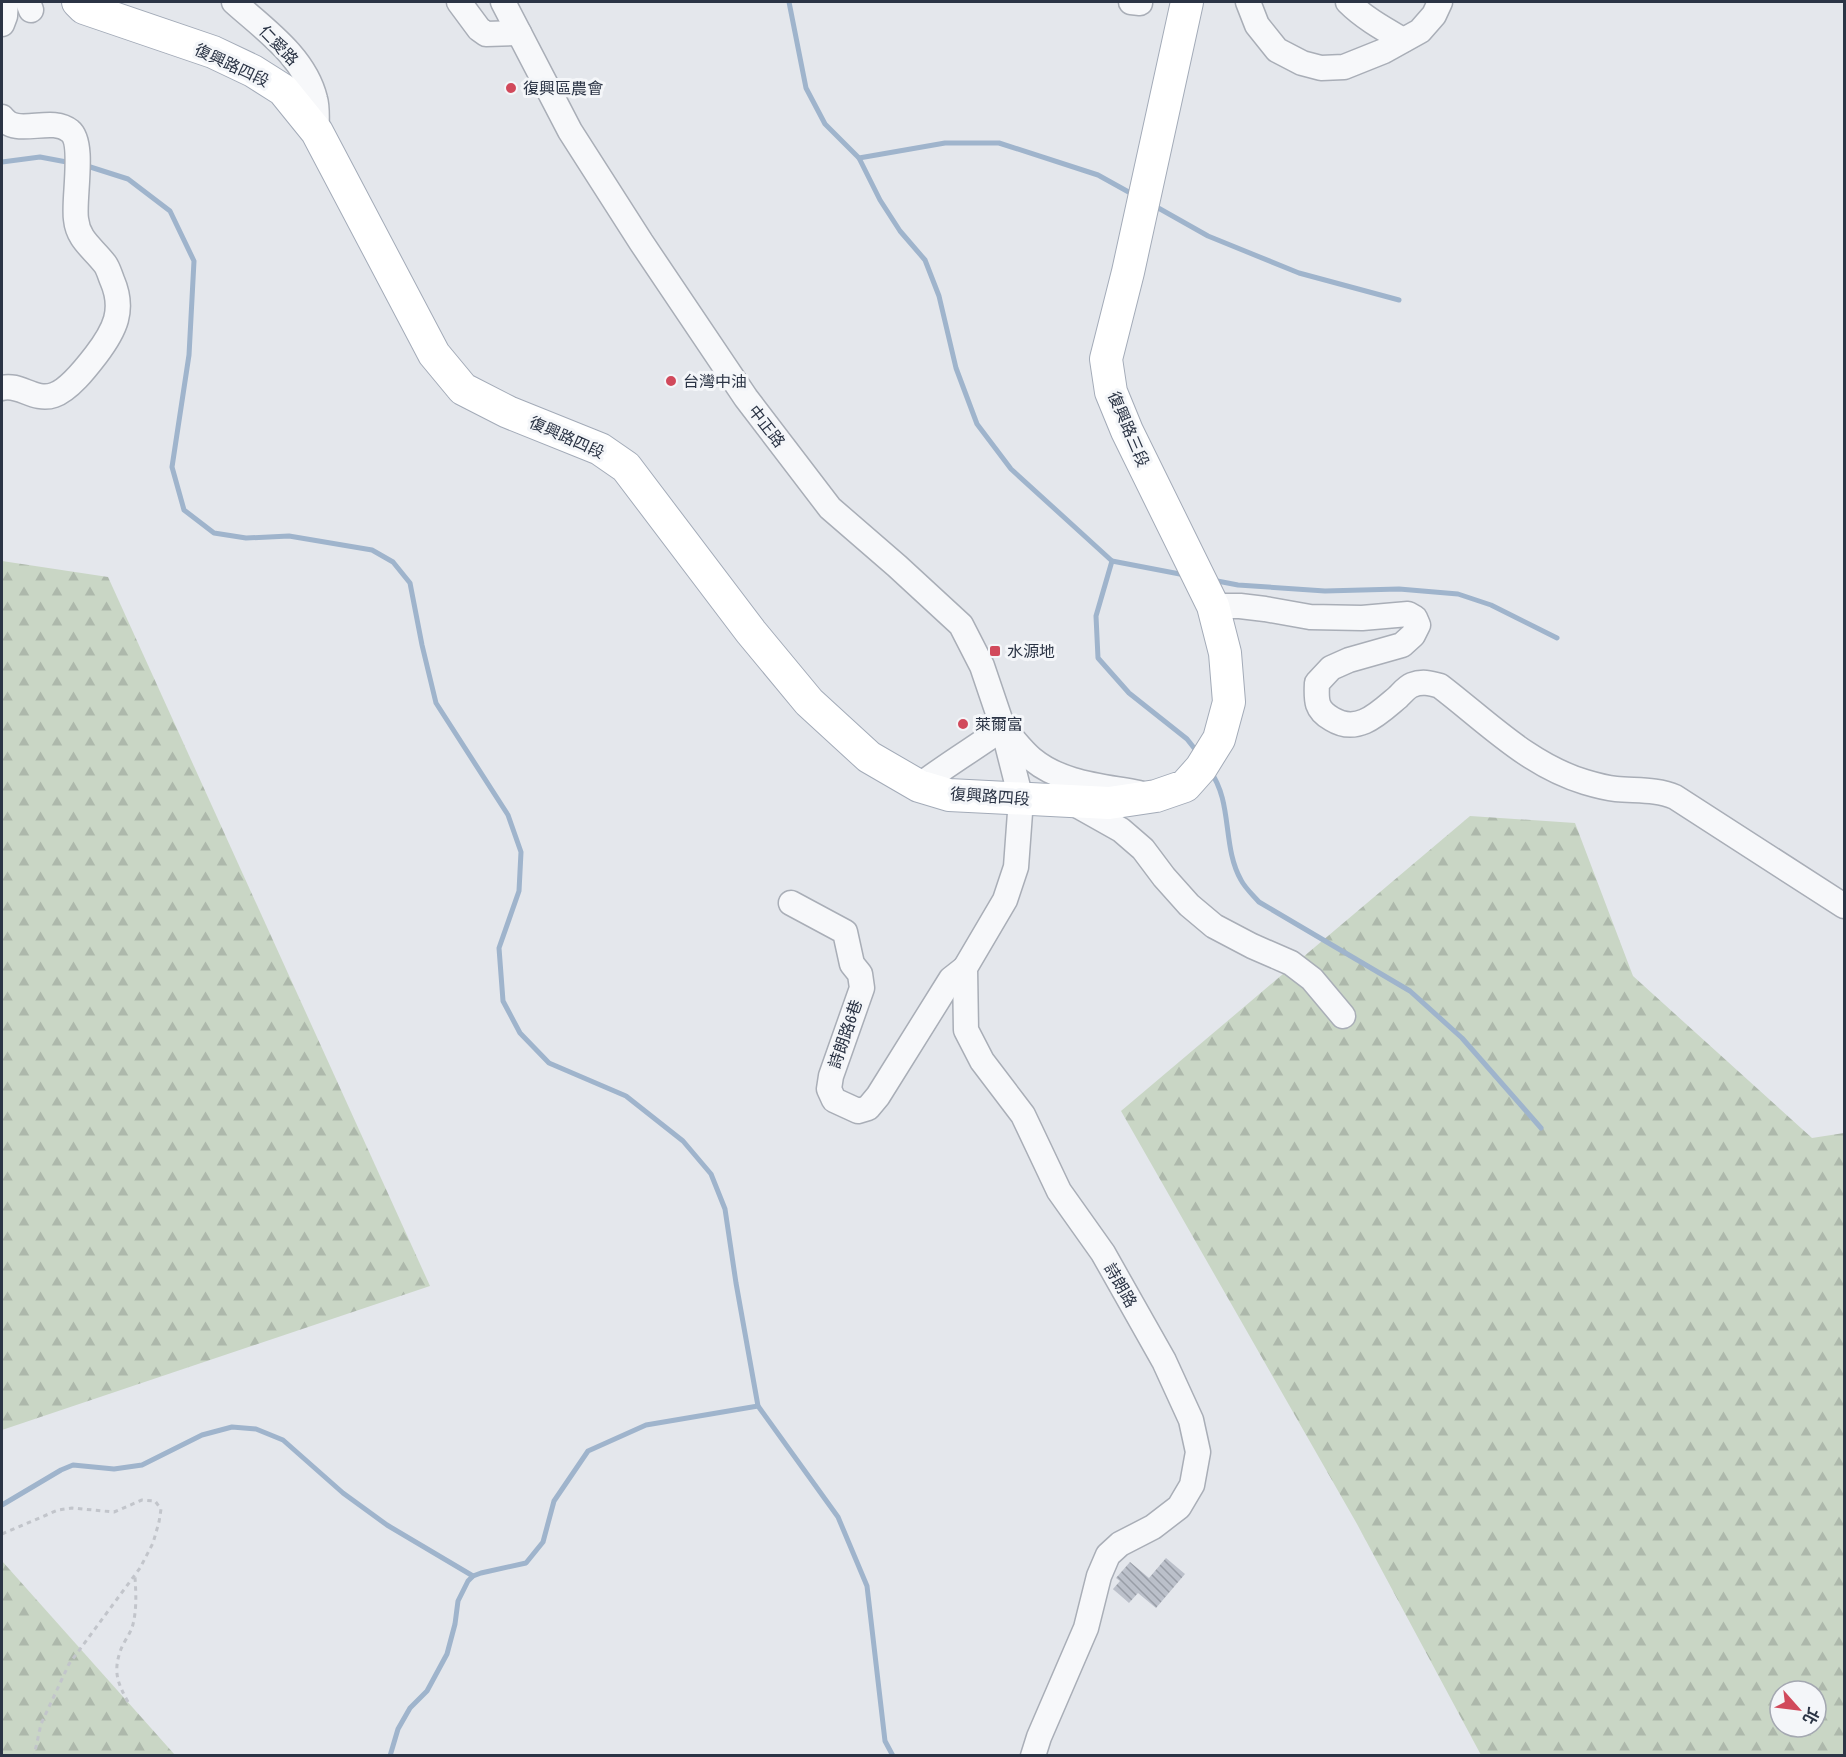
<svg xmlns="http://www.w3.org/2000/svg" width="1846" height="1757" font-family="'Archivo Narrow','Noto Sans TC',sans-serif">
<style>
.forest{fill:url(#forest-firs);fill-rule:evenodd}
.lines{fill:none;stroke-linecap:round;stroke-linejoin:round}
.stream{stroke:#9fb4cc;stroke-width:5}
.building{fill:url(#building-back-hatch)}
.minor-casing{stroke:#a9aeb7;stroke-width:27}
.major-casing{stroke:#a3abb8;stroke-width:34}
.path{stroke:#c2c5cb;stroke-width:3;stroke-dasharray:4.5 4.5;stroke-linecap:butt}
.minor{stroke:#f7f8fa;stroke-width:24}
.major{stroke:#fff;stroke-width:32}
.poi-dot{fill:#d1495b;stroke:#f4f6f9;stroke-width:2}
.labels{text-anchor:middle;stroke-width:6;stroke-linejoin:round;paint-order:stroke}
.street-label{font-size:16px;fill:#2b3445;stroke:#f4f6f9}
.poi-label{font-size:16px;fill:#2b3445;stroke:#f4f6f9;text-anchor:start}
</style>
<defs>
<pattern id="forest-firs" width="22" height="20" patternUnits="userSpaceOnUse" patternTransform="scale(1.5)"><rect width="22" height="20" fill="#c9d6c5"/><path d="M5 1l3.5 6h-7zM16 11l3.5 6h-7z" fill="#adb8ab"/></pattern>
<pattern id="building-back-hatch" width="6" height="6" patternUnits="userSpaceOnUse" patternTransform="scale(1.5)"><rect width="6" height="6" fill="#bbc0ca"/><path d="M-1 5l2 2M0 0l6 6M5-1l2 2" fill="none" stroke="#989da6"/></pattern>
</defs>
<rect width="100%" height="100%" fill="#e4e7ec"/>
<!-- forest -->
<g class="forest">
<polygon points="2,561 108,577 430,1286 2,1430"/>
<path d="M1470,816l105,7 58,153 179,162 32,-5v622h-363l-124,-231 -236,-413zM1780,1691h36v36h-36z"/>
<polygon points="2,1561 175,1755 2,1755"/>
</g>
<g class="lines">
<!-- stream -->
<g class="stream">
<polyline points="789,2 806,88 825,124 859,158 880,200 900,231 925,260 939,296 956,368 977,424 1011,469 1112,561 1096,616 1098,658 1129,693 1187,739 1198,753"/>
<polyline points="859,158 945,143 999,143 1098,175 1134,195"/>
<polyline points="2,162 40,157 72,163"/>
<polyline points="84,165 128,179 170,211 194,261 189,355 172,467 184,510 214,533 246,538 289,536 372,550 393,562 410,583 422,645 436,703 508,815 521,852 519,891 499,948 503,1001 520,1033 549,1063 626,1096 683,1141 711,1174 725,1209 736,1283 758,1406 838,1517 867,1586 885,1741 893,1756"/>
<polyline points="1153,205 1208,236 1299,273 1399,300"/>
<polyline points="1112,561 1185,575"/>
<polyline points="1212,580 1238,585 1325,591 1399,589 1458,594 1491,605 1557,638"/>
<path d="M1210,771c23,31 12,76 31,109 4,8 12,15 18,22l151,89 52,47 79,90"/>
<polyline points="2,1505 61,1470 73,1465 114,1469 142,1465 202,1435 232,1427 256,1429 283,1440 343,1493 387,1525 473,1576"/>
<polyline points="390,1756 398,1729 410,1708 427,1691 447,1654 455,1624 458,1601 468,1581 473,1576 481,1573 526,1563 543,1542 554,1501 588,1451 646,1425 758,1406"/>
</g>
</g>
<!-- building -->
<polygon class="building" points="1166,1558 1185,1574 1156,1608 1138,1593 1129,1603 1113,1589 1120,1581 1116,1578 1130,1562 1149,1578"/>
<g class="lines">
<!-- minor casing -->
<g class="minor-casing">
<g id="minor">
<polyline points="28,2 31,10"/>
<path d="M234,2c30,27 71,55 81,97 3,10 1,22 2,33"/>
<polyline points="459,2 479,29 486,34 519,33"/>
<polyline points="503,2 570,131 641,242 746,398 830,508 897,566 961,625 982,666 1003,728 1021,799 1016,867 1005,900 965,968 966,1030 982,1061 1023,1115 1059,1191 1103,1253 1164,1361 1191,1420 1198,1452 1192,1485 1179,1507 1153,1527 1120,1544 1108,1555 1099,1576 1086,1628 1039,1737 1033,1756"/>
<polyline points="1131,2 1140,3"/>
<polyline points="1248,2 1257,25 1277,50 1302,63 1321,68 1344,67 1384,51 1420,31 1434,15 1440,2"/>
<path d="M1348,2c16,16 36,27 55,38"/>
<polyline points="2,24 5,16 6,2"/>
<path d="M2,117c14,21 49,-2 68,14 15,12 3,69 6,88 2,21 17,29 29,45 3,4 5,11 7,16 13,30 3,50 -16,75 -10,13 -27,35 -42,40 -20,7 -34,-12 -52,-7"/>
<path d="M1213,606h27l25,3 45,8 52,1 46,-4 7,4 3,7 -5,10 -11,10 -53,15 -18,8 -14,15c-1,18 -1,27 15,36 26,16 47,-6 66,-22 4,-4 9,-10 14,-12 10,-4 18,-2 28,1 46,35 88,79 145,96 10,3 21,6 31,7 20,2 41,0 59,8l169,109"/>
<path d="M919,786c27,-21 56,-38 84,-58 10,10 19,23 29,31 30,25 71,27 107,34"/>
<polyline points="1073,803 1121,830 1143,849 1164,877 1189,905 1214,926 1252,946 1291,963 1312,979 1343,1016"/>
<polyline points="791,903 845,932 852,964 860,974 862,988 831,1076 829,1089 834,1100 858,1111 868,1108 878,1096 951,979 965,968"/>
</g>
</g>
<!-- major casing -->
<g class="major-casing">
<polyline id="major" points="78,2 84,8 213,52 253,71 283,90 317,132 434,354 463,389 508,412 600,449 626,467 751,632 809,702 869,757 919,786 949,795 1109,803 1156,796 1185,786 1201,768 1219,739 1229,702 1225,653 1213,606 1127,431 1111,392 1106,359 1128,272 1187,2"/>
</g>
<!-- path -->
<g class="path">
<polyline points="2,1534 58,1510 72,1508 114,1512 142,1500 155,1501 161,1509 159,1522 153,1543 140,1568 69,1664 41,1724 34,1756"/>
<path d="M128,1702c-11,-20 -15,-31 -7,-53 3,-7 8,-14 11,-21 5,-17 4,-34 3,-51"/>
</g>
<!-- minor -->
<use href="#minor" class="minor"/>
<!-- major -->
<use href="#major" class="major"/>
</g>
<!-- markers -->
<g class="poi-dot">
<circle cx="511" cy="88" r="6"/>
<circle cx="671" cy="381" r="6"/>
<rect x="989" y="645" width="12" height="12" rx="3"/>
<circle cx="963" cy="724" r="6"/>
</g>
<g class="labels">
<!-- street labels -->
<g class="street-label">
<text transform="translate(279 45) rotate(46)" y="6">仁愛路</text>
<text transform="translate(232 65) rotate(25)" y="6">復興路四段</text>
<text transform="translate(767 426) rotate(52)" y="6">中正路</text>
<text transform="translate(1129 429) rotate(67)" y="6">復興路三段</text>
<text transform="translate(567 437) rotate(24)" y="6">復興路四段</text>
<text transform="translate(990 796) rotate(4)" y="6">復興路四段</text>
<text transform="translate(845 1034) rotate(-71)" y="6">詩朗路6巷</text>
<text transform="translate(1121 1285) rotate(60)" y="6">詩朗路</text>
</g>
<!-- poi labels -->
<g class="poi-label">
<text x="523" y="94">復興區農會</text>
<text x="683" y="387">台灣中油</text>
<text x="1007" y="657">水源地</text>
<text x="975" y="730">萊爾富</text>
</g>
</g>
<!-- border -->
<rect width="1846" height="1757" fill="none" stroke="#2b3445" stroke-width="6"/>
<!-- north arrow -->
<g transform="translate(1798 1709) rotate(118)"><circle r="28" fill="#f4f6f9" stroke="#a4a8b1" stroke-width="1.5"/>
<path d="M0-4.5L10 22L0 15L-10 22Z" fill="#d1495b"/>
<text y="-9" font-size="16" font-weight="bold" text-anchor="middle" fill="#2b3445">北</text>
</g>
</svg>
